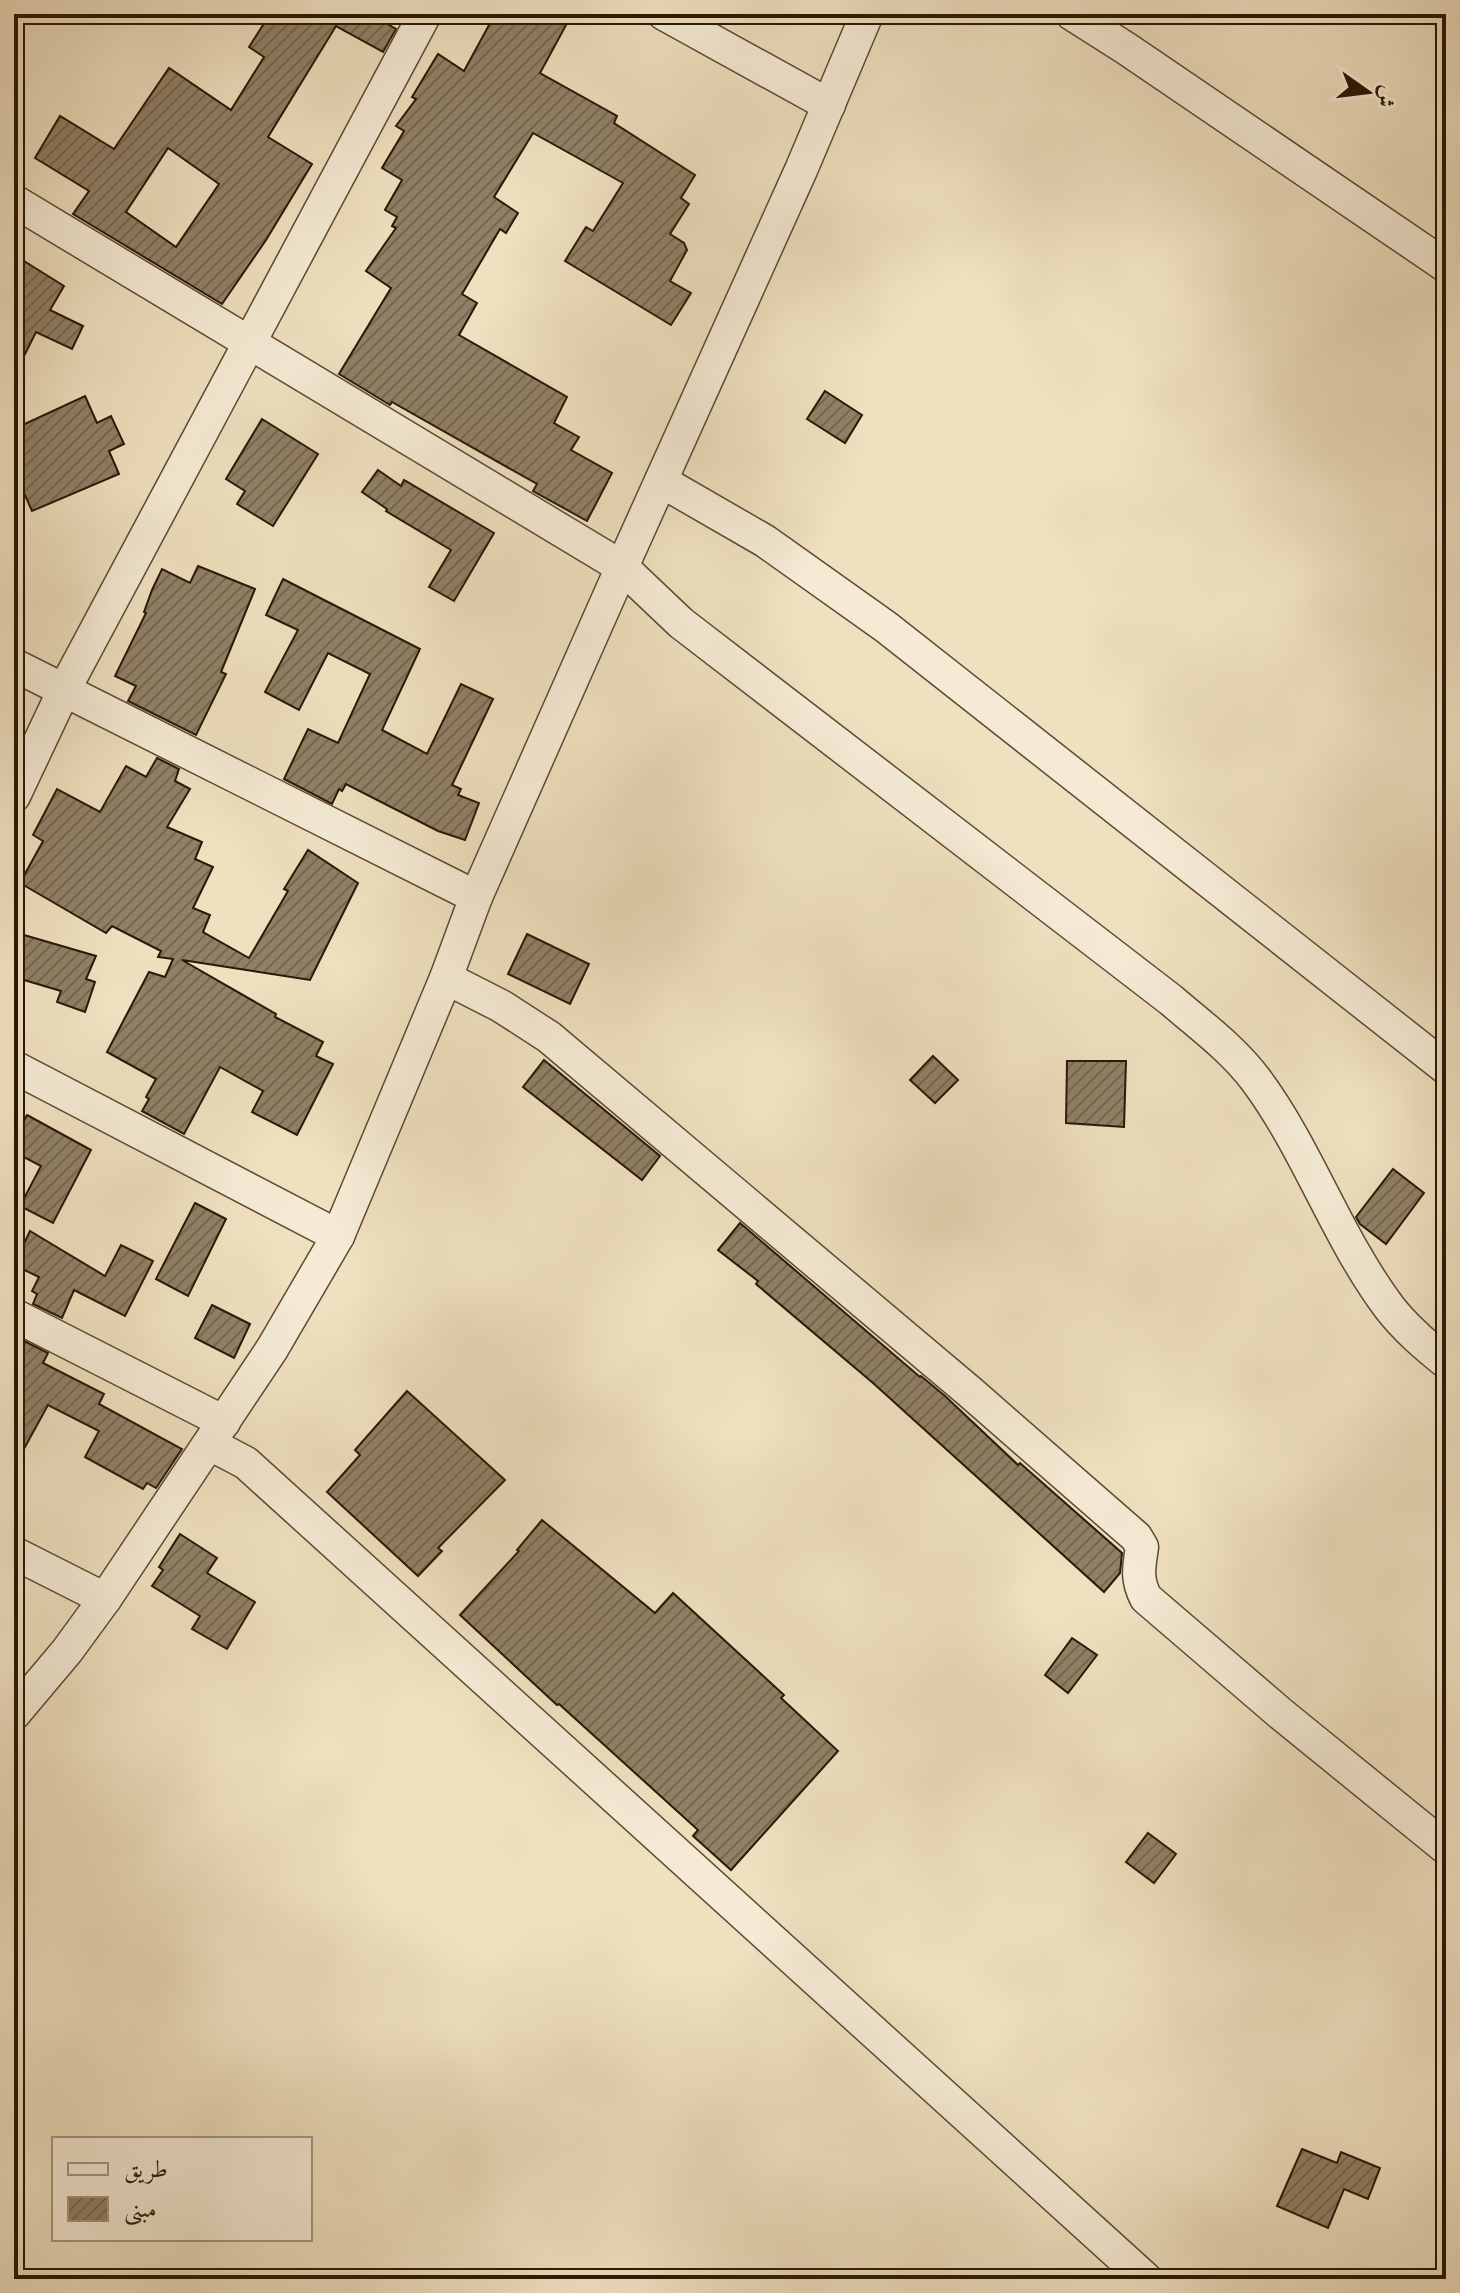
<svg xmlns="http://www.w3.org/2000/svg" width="1460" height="2293" font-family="'Libre Bodoni',Amiri,serif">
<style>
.building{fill:url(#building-hatch);stroke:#2a1705;stroke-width:2;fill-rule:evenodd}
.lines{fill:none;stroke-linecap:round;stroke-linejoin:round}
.minor-casing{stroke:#5b4934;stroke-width:35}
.minor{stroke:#f5ebd5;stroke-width:32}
</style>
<defs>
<pattern id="building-hatch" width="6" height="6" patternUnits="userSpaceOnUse" patternTransform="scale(2)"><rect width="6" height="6" fill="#908066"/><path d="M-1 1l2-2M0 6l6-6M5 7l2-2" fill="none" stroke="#766852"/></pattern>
</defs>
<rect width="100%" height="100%" fill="#efe0bf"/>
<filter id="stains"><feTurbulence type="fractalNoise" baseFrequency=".0025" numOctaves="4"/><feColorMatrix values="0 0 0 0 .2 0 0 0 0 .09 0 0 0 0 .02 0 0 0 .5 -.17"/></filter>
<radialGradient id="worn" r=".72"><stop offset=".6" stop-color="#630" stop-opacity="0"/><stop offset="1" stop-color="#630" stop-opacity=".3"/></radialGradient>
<!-- building -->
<g class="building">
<path d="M270,14h99l27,15 -13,23 -47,-26 -68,111 44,27 -46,76 -44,64 -149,-90 16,-23 -54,-33 25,-42 54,33 55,-81 62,42 33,-53 -15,-10zM168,148l51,36 -43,63 -50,-35z"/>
<polygon points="495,14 572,14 540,73 617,116 614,123 695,175 681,198 689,204 670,234 684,243 687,250 670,281 691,293 671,325 565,261 586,227 593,231 623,183 533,133 494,197 518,213 506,233 500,229 462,294 477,303 459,335 567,397 554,423 579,437 571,450 612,473 587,521 533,491 537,484 392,402 390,405 339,374 391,288 366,271 396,228 392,226 397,217 385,210 402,180 382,168 404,131 396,126 416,99 412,97 438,54 464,71"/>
<polygon points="24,261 64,286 50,310 83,326 72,349 36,332 14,376 14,278"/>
<polygon points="825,391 862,415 845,443 807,419"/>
<polygon points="85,396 97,423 111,416 124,444 109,451 119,474 32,511 21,486 14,489 14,429"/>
<polygon points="262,419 318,454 273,526 237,504 245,491 226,479"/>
<polygon points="378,470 401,486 404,480 494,533 454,601 429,587 451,550 386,511 387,509 362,492"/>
<polygon points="198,566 255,589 221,672 226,674 196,735 128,701 136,686 115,676 146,613 144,612 152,590 162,569 190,583"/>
<polygon points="283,579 420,649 382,730 427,754 461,684 493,699 452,785 461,789 458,795 479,803 465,840 438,831 346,784 342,791 339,789 332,804 284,779 308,729 338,743 370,674 328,653 299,710 265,692 298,630 266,615"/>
<polygon points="157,758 179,769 175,781 190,789 167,827 202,842 195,859 213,867 193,908 210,915 203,932 249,958 288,891 284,889 308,850 358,883 310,980 182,960 276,1014 275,1017 323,1042 316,1056 333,1064 297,1135 252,1112 263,1091 220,1067 184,1134 142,1111 149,1099 146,1097 156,1079 107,1052 149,972 165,977 173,959 158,957 161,951 112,926 106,933 20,883 43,841 33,835 57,789 100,812 126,766 146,777"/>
<polygon points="527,934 589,964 570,1004 508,974"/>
<polygon points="24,935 96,956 86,979 95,982 85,1012 57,1002 61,991 14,977"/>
<polygon points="933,1056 958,1080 935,1103 910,1080"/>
<polygon points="544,1060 660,1156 642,1180 523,1087"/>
<polygon points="1067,1061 1126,1061 1124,1127 1066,1123"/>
<polygon points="27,1115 91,1150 53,1223 20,1206 41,1166 14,1152 14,1140"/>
<polygon points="1393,1169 1424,1193 1386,1244 1360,1224 1356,1217"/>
<polygon points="195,1203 226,1219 188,1296 156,1279"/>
<polygon points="740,1223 920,1377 921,1376 945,1396 1018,1465 1020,1463 1122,1553 1120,1573 1104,1592 873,1383 756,1284 758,1281 718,1250"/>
<polygon points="30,1231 105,1276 121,1245 153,1261 125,1316 74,1290 62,1318 33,1304 37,1294 32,1291 39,1277 14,1265"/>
<polygon points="212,1305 250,1324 234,1358 195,1338"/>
<polygon points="20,1339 48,1353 43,1363 104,1394 99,1404 182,1449 156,1488 147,1483 143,1489 85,1457 99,1431 48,1405 14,1467 14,1355"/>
<polygon points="407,1391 505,1480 438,1548 442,1551 418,1576 327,1492 360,1455 355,1450"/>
<polygon points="542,1520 655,1613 673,1593 784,1695 781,1698 838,1751 731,1870 693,1836 698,1830 559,1704 557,1705 460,1615 519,1551 517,1550"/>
<polygon points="180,1534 217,1558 207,1573 255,1602 227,1649 192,1629 200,1616 152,1586 163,1570 159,1567"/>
<polygon points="1072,1638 1097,1655 1068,1693 1045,1675"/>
<polygon points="1148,1833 1176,1854 1154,1883 1126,1862"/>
<polygon points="1302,2149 1337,2163 1341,2152 1380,2168 1368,2199 1344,2189 1328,2228 1277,2206"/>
</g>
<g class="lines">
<!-- minor casing -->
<g class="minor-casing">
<g id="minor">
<polyline points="664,14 829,105"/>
<polyline points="1072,14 1127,49 1446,266"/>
<path d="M14,201l608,366 59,56 490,377c29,25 62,49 85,80 52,70 80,156 133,227 16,21 36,38 57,55"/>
<polyline points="661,481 765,541 886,627 1446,1068"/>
<polyline points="14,665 476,897"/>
<polyline points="14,796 64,690 425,14"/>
<path d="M446,978l55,28 48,31 421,355 166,145 6,10c-3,20 -6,32 4,51l134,115 166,135"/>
<polyline points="14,1067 338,1236"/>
<polyline points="14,1315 224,1422"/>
<polyline points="210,1444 246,1463 1146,2279"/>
<polyline points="14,1553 105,1599"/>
<polyline points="14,1714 67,1651 105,1599 272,1349 338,1236 446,978 476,897 622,567 801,170 867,14"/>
</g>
</g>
<!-- minor -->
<use href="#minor" class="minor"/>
</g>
<!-- margin -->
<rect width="1460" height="2293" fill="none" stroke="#efe0bf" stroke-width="48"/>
<rect x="16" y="16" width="1428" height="2261" fill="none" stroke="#2a1705" stroke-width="4"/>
<rect x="24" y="24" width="1412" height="2245" fill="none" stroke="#2a1705" stroke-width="2"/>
<!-- legend -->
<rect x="52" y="2137" width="260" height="104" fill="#f5ebd5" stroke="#a49682" stroke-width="2"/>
<rect x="68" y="2163" width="40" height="12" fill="#f5ebd5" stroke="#a49682" stroke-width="2"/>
<text x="124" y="2177" font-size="24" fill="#2a1705">طريق</text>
<rect x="68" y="2197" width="40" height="24" fill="url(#building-hatch)" stroke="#a49682" stroke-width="2"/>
<text x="124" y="2217" font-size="24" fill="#2a1705">مبنى</text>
<!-- north arrow -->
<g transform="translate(1368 92) rotate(104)" stroke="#f5ebd5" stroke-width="6" paint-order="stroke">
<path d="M0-6L14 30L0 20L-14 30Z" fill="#2a1705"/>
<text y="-12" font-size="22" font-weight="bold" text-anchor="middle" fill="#2a1705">ش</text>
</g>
<rect width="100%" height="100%" filter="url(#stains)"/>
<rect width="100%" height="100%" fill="url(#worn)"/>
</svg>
